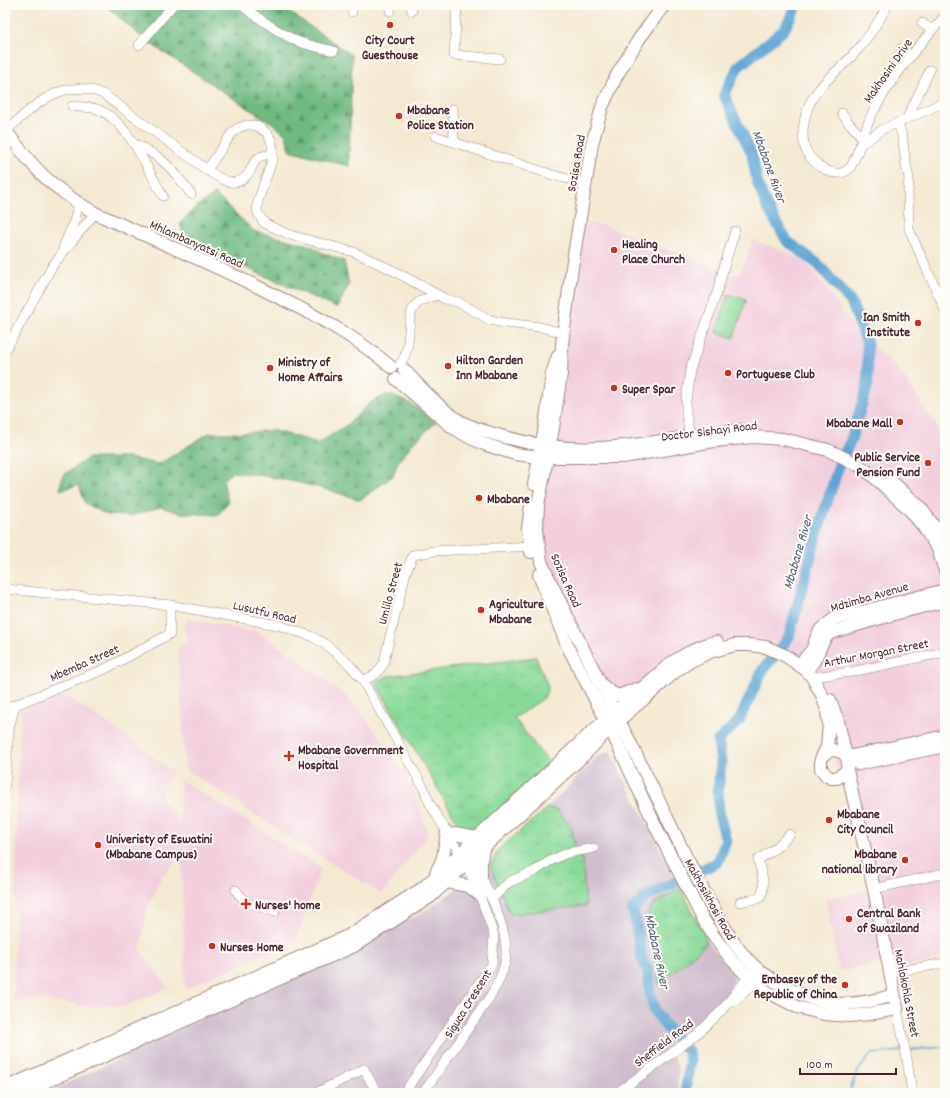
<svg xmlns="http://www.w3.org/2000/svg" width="950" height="1098" font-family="Dekko,sans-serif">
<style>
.built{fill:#f3cfde}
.industrial{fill:#cfbdce}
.grass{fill:url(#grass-tufts);stroke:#6a7c62}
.forest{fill:url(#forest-firs);stroke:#5c6c56}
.pitch{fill:#89da99;stroke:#6a7c62}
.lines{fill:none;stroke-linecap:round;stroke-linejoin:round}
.stream{stroke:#5da5d4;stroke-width:2}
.river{stroke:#5da5d4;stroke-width:11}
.minor-casing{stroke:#9f847e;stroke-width:10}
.major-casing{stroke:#9f847e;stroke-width:14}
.minor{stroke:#fff;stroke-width:9}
.major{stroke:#fff;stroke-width:12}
.poi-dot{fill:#c8321e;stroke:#fdfcf7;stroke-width:1.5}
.labels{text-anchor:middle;stroke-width:4;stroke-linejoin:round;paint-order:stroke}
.poi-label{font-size:13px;font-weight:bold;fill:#4a1f2b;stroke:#fdfcf7;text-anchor:start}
.street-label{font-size:13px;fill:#4a1f2b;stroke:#fdfcf7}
.water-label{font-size:14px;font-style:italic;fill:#535b77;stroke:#fdfcf7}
</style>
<defs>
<pattern id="grass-tufts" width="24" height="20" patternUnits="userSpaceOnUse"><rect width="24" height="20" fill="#89da99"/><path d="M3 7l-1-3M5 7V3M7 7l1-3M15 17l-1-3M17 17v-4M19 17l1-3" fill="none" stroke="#78bb84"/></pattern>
<pattern id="forest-firs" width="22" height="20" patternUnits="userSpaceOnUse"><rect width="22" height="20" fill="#6eba81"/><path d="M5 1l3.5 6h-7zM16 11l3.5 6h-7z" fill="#5c976a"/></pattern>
</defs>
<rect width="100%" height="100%" fill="#fdfcf7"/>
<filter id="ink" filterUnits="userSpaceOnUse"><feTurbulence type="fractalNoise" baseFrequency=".025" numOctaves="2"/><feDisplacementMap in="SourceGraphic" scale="8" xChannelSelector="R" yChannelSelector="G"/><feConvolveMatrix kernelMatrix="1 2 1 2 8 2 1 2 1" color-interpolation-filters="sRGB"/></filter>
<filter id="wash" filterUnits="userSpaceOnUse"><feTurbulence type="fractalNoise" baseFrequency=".012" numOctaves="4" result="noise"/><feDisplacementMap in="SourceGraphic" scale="16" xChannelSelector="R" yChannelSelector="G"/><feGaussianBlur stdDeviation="0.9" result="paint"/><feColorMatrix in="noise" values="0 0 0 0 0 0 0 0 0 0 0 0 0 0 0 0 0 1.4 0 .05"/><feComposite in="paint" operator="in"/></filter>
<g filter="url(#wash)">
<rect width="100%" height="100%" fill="#f4e9d2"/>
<!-- built -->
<g class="built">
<polygon points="579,221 602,225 736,275 740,274 753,240 791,254 806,262 858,333 897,367 945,438 945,959 888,970 886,961 839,971 825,899 873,889 847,788 837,778 833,750 839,740 828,694 819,676 797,657 777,645 764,640 750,638 732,639 707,644 615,712 538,546"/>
<polygon points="188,619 257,632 289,653 344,694 357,707 380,737 412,784 428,835 382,894 300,844 185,769 178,647 188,640 183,628"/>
<polygon points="63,695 108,723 172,771 161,798 180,823 180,779 321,868 296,940 185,989 181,842 175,862 160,879 147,910 140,951 156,970 167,988 157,993 125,1006 84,1006 47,1000 14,1001 17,793 21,710"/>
</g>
<!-- industrial -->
<polygon class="industrial" points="610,751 707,940 734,976 727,997 669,1044 679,1072 677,1093 47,1093 420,914 490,866 498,850 547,808 597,757"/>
<!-- grass -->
<g class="grass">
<polygon points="536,657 548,687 544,698 514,718 550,764 475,831 459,825 375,682 388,676"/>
<polygon points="547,808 558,810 572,829 576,851 582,857 586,906 510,914 490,866 498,850"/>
<polygon points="681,889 707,940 705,945 659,984 647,916 653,904"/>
</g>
<!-- forest -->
<g class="forest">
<polygon points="105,5 279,5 352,55 349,166 289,150 286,135 271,122 260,116 145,40"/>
<polygon points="215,194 254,231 312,246 323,253 344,261 349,284 337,308 185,241 180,223 195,208"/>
<path d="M387,394l23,9 26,19 -24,22 -14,18 -5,14 -33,24c-41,-14 -84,-24 -128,-28l-9,8 5,22 -10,13 -39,-2 -18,-6 -31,9 -23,-1 -22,-12 -6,-18 -19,5 2,-14 26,-18h41l30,6 50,-31h31l32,-3 47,13 29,-19 22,-21z"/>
</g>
<!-- pitch -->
<polygon class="pitch" points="728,294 746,300 734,338 716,332"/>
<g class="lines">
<!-- stream -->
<g class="stream">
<polyline points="908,1050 943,1047 945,1046"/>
<polyline points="849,1093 857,1072 871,1054 902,1051"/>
</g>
<!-- river -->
<polyline class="river" points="685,1093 690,1061 688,1051 664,1024 655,1011 650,995 648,970 642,959 633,909 645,897 718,862 726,840 719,814 718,791 721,762 718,740 739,721 762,671 789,637 816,537 840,462 851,440 868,384 867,343 851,302 818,264 787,241 767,207 757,182 752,154 724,95 738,67 784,30 797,5"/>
</g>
</g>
<g filter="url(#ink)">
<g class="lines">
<!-- minor casing -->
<g class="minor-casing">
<g id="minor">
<path d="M241,5c18,13 36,27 56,36 12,5 25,7 37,10"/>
<polyline points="411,5 412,11"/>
<polyline points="457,5 454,55 500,59"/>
<path d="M888,5c-10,18 -21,35 -35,50 -14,15 -34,29 -43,48 -6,13 -10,33 -4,47 7,15 30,32 44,18 10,-16 13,-36 22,-54 18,-33 47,-70 73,-98"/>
<polyline points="390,11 391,5"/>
<polyline points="352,12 352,5"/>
<polyline points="922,23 932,30"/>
<polyline points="139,45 173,5"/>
<polyline points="902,48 911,56"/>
<path d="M72,106c8,1 17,1 25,3 31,11 50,60 66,87"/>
<polyline points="453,109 454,142"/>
<polyline points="842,113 848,122 862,137"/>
<polyline points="907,118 930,70"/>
<polyline points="898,123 902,135 906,165 909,178 908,193 909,229 945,310"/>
<path d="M6,131c29,-26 56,-55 97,-37l104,76 25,-37 6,-5 9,-3h6l6,2 8,6 4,7 2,10v8l-15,43 -1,10 7,12 26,12 64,17 40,19 51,28 13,3 32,18 15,3 35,4 24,6"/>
<polyline points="435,136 556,176 585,183"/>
<path d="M133,143c29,13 40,26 58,51"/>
<polyline points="860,145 883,129 945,102"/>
<path d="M207,170c13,8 28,21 41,4 4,-5 5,-12 10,-16 4,-3 10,-3 15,-4"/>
<polyline points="63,248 73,224 79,204"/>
<polyline points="5,351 53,265 95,213"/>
<path d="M400,364c15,-18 3,-50 18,-61 5,-4 14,-6 20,-8"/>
<polyline points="691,442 686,413 686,401 690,370 718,290 723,270 735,231"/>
<polyline points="5,589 170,605 278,625 311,636 325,644 350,665 363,681 423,787 430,804 466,864 478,890 494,935 492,964 404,1093"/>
<polyline points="812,677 851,672 945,652"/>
<polyline points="363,681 376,674 383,665 406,572 413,555 434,551 535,546"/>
<polyline points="5,706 15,705 105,669 170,634 170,605"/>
<polyline points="5,785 9,729 15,705"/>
<polyline points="874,889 945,873"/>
<path d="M236,890c11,18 22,14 39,22"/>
<polyline points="492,899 509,882 535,871 550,861 567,853 594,848"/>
<path d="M740,902l20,-4c7,-12 1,-26 -2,-38l19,-13 13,-13"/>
<polyline points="889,973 945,963"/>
<polyline points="734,1001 759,979"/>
<polyline points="897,1009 907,1059 912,1093"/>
<polyline points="316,1093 364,1069 377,1093"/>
<path d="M423,1093c14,-20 28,-40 42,-60 14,-21 40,-52 41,-78 2,-29 -23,-76 -37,-102"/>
<polyline points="617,1093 695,1036 708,1024 722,1010 752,972"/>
</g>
</g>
<!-- major casing -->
<g class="major-casing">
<g id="major">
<path d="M664,5l-25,34 -22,36 -15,32 -10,37 -20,123 -10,77 -1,30 -8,54 -15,77 -1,24 4,33c37,79 78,157 116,235 18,37 35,74 55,109 11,19 22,40 38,56 21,21 65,43 96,42 16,-1 32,-4 48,-9"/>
<path d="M5,130c15,19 30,40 49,55 13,11 27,20 41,28 62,28 125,54 185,85 40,20 76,39 111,69"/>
<path d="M404,370c16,16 32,35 51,48 11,8 26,12 39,16 39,12 80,17 120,13 43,-4 85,-13 127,-17"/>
<polyline points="396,379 452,427 469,437 484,444 515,454 539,457 623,457 714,441 753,437 783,439 828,450 857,464 872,475 908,508 923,526 938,549 945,570"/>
<polyline points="891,481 920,507 945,541"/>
<polyline points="534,484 545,426 552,374 558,356"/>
<polyline points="531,505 528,528 531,552"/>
<polyline points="539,575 567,645 610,728 658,831 703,919 715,938 731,959 748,977 766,991 797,1007 824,1014 850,1016 869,1014 897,1009 874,889 847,770"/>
<polyline points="799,665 812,650 817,636 821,629 834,619 945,590"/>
<path d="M806,670c13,-10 12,-27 24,-37l64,-19 51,-13"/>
<polyline points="603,686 615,695 621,695 636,689"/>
<polyline points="830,700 838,721 846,756"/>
<polyline points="847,757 945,736"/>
<polyline points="858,764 945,746"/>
<polyline points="455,834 477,838"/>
<polyline points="436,873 443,858 447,832"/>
<polyline points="481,876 481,861 483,848"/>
<polyline points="447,882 468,886 480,895"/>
<polyline points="5,1088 348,936 423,888 594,730 671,663 693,650 707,644 717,642"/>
<polyline points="20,1093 354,946 430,897 584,755 610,728 651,693 676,671 691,661 710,652 735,645 749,645 766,647 786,656 806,670 812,677 822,695 826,707 829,724 827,747 821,759 821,769 827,776 831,778 837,778 844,773 847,770 848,761 846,756 842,752 833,750 828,751 823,755"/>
</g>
</g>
<!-- minor -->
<use href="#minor" class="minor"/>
<!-- major -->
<use href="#major" class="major"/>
</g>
</g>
<!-- markers -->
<g class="poi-dot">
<circle cx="390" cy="25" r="4"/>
<circle cx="399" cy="116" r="4"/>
<circle cx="614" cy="250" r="4"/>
<circle cx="918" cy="323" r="4"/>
<circle cx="448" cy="366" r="4"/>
<circle cx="270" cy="368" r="4"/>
<circle cx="728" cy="373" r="4"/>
<circle cx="614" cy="388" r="4"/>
<circle cx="900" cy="422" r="4"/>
<circle cx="928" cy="463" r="4"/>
<circle cx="479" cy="498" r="4"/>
<circle cx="481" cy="610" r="4"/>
<path d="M287 750h4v4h4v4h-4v4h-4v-4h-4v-4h4z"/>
<circle cx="829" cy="820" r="4"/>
<circle cx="98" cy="845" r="4"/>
<circle cx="905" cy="860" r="4"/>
<path d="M244 898h4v4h4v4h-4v4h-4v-4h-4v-4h4z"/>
<circle cx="849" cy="919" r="4"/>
<circle cx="212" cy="946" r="4"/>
<circle cx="845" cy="985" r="4"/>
</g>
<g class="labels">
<!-- poi labels -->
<g class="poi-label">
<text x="390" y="44" text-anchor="middle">City Court<tspan x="390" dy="15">Guesthouse</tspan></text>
<text x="407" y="114">Mbabane<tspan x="407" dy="15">Police Station</tspan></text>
<text x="622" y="248">Healing<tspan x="622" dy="15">Place Church</tspan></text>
<text x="910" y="321" text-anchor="end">Ian Smith<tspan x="910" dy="15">Institute</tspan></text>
<text x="456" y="364">Hilton Garden<tspan x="456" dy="15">Inn Mbabane</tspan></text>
<text x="278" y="366">Ministry of<tspan x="278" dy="15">Home Affairs</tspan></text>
<text x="736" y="378">Portuguese Club</text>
<text x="622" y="393">Super Spar</text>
<text x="892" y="427" text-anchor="end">Mbabane Mall</text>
<text x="920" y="461" text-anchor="end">Public Service<tspan x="920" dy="15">Pension Fund</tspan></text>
<text x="487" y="503">Mbabane</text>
<text x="489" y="608">Agriculture<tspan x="489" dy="15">Mbabane</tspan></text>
<text x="298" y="754">Mbabane Government<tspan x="298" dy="15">Hospital</tspan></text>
<text x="837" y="818">Mbabane<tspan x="837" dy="15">City Council</tspan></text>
<text x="106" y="843">Univeristy of Eswatini<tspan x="106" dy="15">(Mbabane Campus)</tspan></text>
<text x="897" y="858" text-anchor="end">Mbabane<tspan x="897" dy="15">national library</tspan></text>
<text x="255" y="909">Nurses' home</text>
<text x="857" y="917">Central Bank<tspan x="857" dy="15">of Swaziland</tspan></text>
<text x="220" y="951">Nurses Home</text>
<text x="837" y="983" text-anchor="end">Embassy of the<tspan x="837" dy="15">Republic of China</tspan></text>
</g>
<!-- street labels -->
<g class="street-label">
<text transform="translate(887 70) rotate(-55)" y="5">Makhosini Drive</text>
<text transform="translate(575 163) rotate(-80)" y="5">Sozisa Road</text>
<text transform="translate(197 243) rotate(24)" y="5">Mhlambanyatsi Road</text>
<text transform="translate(709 430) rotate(-7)" y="5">Doctor Sishayi Road</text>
<text transform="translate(567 580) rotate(66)" y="5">Sozisa Road</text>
<text transform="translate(389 593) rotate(-75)" y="5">Umlilo Street</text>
<text transform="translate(869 596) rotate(-16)" y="5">Mdzimba Avenue</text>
<text transform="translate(265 611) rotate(13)" y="5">Lusutfu Road</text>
<text transform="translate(876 652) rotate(-11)" y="5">Arthur Morgan Street</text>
<text transform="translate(84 662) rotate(-24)" y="5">Mbemba Street</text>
<text transform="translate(711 899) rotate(61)" y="5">Makhosikhosi Road</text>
<text transform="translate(908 993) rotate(79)" y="5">Mahlokohla Street</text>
<text transform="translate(467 1003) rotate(-58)" y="5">Siguca Crescent</text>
<text transform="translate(663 1042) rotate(-37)" y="5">Sheffield Road</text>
</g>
<!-- water labels -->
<g class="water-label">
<text transform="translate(770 166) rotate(70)" y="5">Mbabane River</text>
<text transform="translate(797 552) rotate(-74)" y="5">Mbabane River</text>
<text transform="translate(658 951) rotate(78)" y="5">Mbabane River</text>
</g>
</g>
<!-- margin -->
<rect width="950" height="1098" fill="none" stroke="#fdfcf7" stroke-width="20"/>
<!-- scale -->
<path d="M800 1068v6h96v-6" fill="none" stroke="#4a1f2b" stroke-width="2"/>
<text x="806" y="1068" font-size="12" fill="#4a1f2b" stroke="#fdfcf7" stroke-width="3" paint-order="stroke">100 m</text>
</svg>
